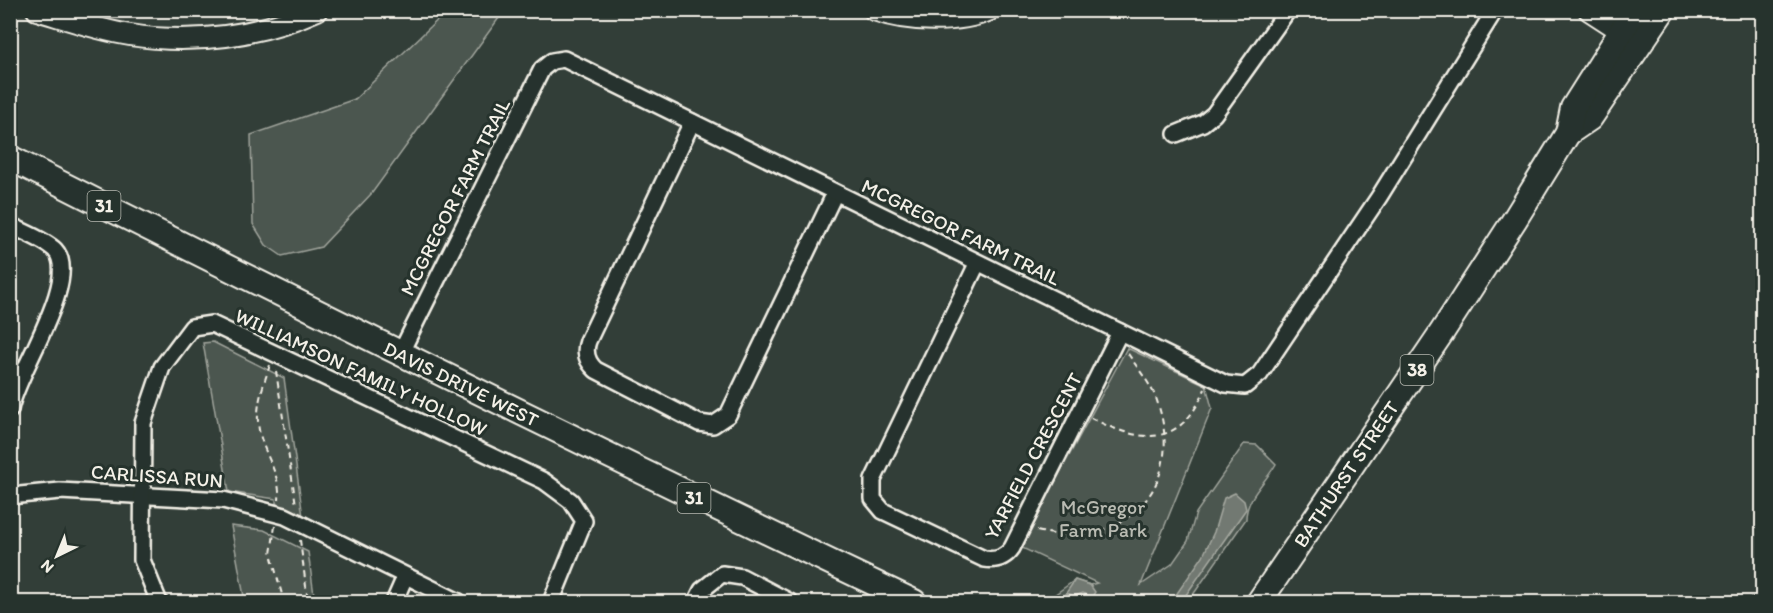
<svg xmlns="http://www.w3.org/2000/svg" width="1773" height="613" font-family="Itim,sans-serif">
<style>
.green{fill:#4c564f;stroke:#a0a49c;stroke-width:1.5}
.water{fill:#727972;stroke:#a6a9a1;stroke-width:1.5}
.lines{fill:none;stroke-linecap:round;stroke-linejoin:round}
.stream{stroke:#a6a9a1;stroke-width:4}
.minor-casing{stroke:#f4f1e8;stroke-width:20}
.tertiary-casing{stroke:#f4f1e8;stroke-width:24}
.primary-casing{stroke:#f4f1e8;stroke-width:28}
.path{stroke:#f4f1e8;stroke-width:2;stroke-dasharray:6 4.5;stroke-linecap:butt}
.minor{stroke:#26332d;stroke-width:15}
.tertiary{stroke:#26332d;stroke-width:20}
.primary{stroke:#26332d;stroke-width:24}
.labels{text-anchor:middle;stroke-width:6;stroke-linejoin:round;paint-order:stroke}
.shield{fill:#26332d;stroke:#b6b8b0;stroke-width:1.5}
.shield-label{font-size:18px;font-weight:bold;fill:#f4f1e8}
.street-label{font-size:20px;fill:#f4f1e8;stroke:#26332d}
.park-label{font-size:20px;fill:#b9bbb2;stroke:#26332d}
</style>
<rect width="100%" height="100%" fill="#323e38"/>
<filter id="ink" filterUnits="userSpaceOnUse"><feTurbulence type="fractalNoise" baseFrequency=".0167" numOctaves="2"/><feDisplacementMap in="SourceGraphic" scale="12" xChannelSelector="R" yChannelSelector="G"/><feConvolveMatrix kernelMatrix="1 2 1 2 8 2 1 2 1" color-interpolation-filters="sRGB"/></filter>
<g filter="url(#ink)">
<!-- green -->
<g class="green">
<polygon points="447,11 504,11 372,193 321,247 282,256 266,245 253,224 251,135 355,99"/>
<polygon points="213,342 284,378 303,517 276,504 276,499 229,492 203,343"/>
<path d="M1127,348l79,37 6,23 -71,177 31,-21 16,-23 8,-28 48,-69 13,1 19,19c-10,18 -30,33 -30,55l-58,83h-88l-17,-9 -14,8 -15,-6 21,-15 15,5 7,-2 -77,-36z"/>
<polygon points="231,526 264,530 308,552 315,602 245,602"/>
</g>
<!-- water -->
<g class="water">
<polygon points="1235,493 1244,501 1246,509 1181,602 1171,602 1203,556 1214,532 1224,498"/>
<polygon points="1075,580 1090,585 1095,592 1092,597 1083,593 1075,596 1066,593"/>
</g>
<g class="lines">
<!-- stream -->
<polyline class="stream" points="1746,602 1762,594"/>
<!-- minor casing -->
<g class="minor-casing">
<g id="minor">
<path d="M692,122l-104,219c-4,11 -1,21 8,29l103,53 14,2 15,-10 107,-222"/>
<polyline points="1176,134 1203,123 1214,114 1288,10"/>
<path d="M10,225c13,7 35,15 45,25 27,29 -40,125 -45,160"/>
<path d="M977,264l-104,216v19l10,12 101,48c12,2 21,-1 28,-11l108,-216"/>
<polyline points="400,354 542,69 552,61 564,59 1226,384 1245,386 1260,374 1379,197 1495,10"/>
<polyline points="10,496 60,491 223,500 285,516 459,602"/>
<polyline points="159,602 142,560 143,423 162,367 192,327 212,324 544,481 571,501 584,521 551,602"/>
<polyline points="394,602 405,577"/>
<polyline points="696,602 702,590 722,574 742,577 790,602"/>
</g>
</g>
<!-- tertiary casing -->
<g class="tertiary-casing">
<g id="tertiary">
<path d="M37,10c30,9 61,20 93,25 63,10 129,1 187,-25"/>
<path d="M874,10c33,12 84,14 116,0"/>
<polyline points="1589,10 1632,38"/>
</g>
</g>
<!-- primary casing -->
<g class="primary-casing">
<g id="primary">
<polyline points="1568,133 1590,118 1663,10"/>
<path d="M10,158c300,152 601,300 904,444"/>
<polyline points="1259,602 1442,332 1515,219 1568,133 1573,108 1635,10"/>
</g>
</g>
<!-- path -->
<g class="path">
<path d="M270,365c-8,24 -17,47 -9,73 6,21 20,39 18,62"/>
<polyline points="276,371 296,505"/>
<path d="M1091,418c50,25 89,31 114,-29"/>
<polyline points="275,526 271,554 284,602"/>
<path d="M1037,531c85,20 149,-42 121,-127 -5,-18 -21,-36 -31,-52"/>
<polyline points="300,540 308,602"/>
</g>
<!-- minor -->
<use href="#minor" class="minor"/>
<!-- tertiary -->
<use href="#tertiary" class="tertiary"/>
<!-- primary -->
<use href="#primary" class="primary"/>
</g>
</g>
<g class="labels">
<!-- shield labels -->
<g class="shield">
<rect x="87.5" y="191" width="33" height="30" rx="4.5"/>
<rect x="1400.5" y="355" width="33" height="30" rx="4.5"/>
<rect x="677.5" y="483" width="33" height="30" rx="4.5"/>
</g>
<g class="shield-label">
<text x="104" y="212">31</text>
<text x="1417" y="376">38</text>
<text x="694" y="504">31</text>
</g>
<!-- street labels -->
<g class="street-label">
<text transform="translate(455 197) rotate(-63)" y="7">MCGREGOR FARM TRAIL</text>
<text transform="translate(961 232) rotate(26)" y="7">MCGREGOR FARM TRAIL</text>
<text transform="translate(361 372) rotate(25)" y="7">WILLIAMSON FAMILY HOLLOW</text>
<text transform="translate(461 384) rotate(26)" y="7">DAVIS DRIVE WEST</text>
<text transform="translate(1033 456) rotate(-62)" y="7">YARFIELD CRESCENT</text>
<text transform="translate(1346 474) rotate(-56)" y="7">BATHURST STREET</text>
<text transform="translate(157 476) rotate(4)" y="7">CARLISSA RUN</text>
</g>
<!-- park labels -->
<g class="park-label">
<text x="1103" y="514">McGregor<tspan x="1103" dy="23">Farm Park</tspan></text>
</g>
</g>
<!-- margin -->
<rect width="1773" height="613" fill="none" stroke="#26332d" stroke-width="36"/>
<rect x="18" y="18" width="1737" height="577" fill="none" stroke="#f4f1e8" stroke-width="2" filter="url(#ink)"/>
<!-- north arrow -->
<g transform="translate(57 556) rotate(223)" stroke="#26332d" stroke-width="4.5" paint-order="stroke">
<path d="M0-4.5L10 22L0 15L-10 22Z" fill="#f4f1e8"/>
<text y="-9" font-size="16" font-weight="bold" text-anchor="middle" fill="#f4f1e8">N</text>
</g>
</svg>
